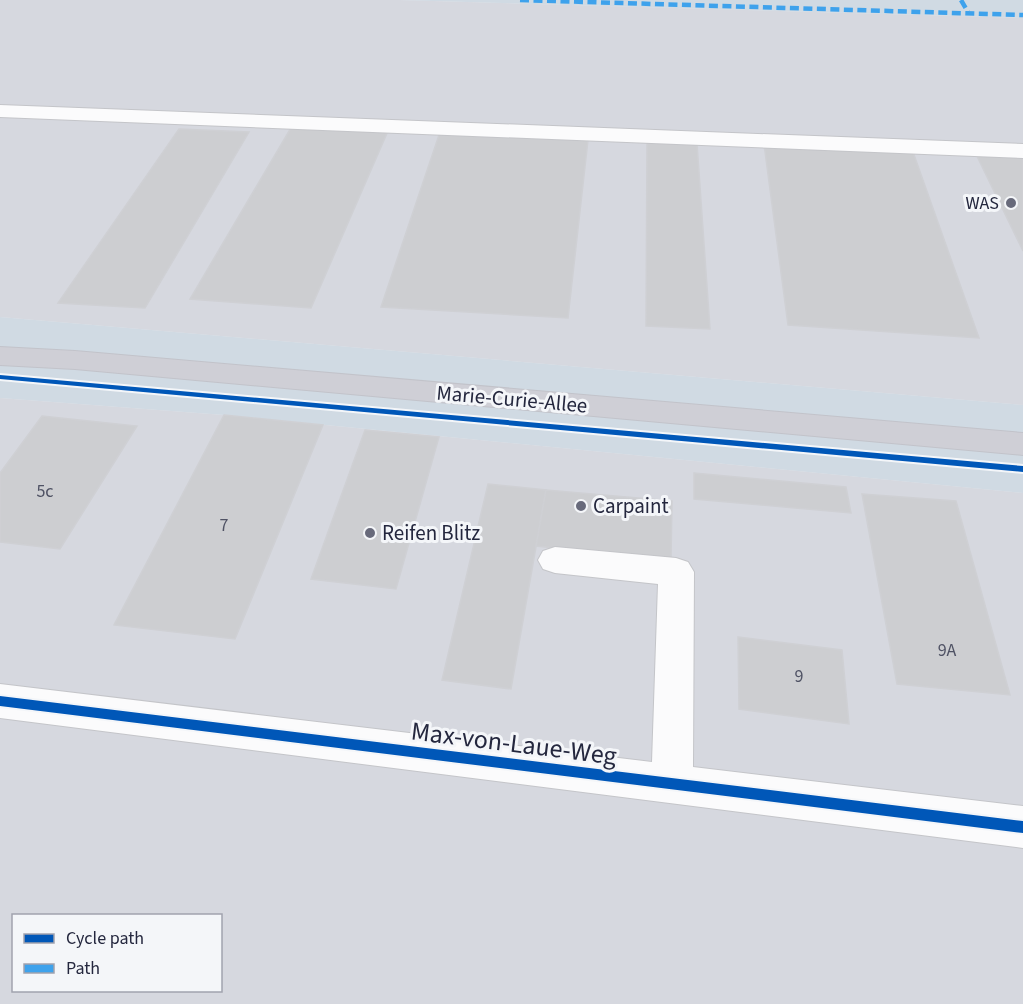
<svg xmlns="http://www.w3.org/2000/svg" width="1023" height="1004" font-family="'Source Sans 3',sans-serif">
<style>
.built{fill:#d6d8df;fill-rule:evenodd}
.green{fill:#d0dae3}
.building{fill:#cdced1;stroke:#cfd0d4;stroke-width:1.5}
.lines{fill:none;stroke-linecap:round;stroke-linejoin:round}
.minor-casing{stroke:#c4c5c9;stroke-width:2}
.major-casing{stroke:#c2c3ca;stroke-width:2}
.minor{fill:#fbfbfc;fill-rule:evenodd}
.major{fill:#cfcfd6;fill-rule:evenodd}
.quiet{stroke:#3ea2ec;stroke-width:4.5;stroke-dasharray:9 4.5;stroke-linecap:butt}
.cycleway-casing{stroke:#f4f6f9;stroke-width:4}
.cycleway{fill:#0057b8;fill-rule:evenodd}
.poi-dot{fill:#686a7b;stroke:#f4f6f9;stroke-width:2}
.labels{text-anchor:middle;stroke-width:6;stroke-linejoin:round;paint-order:stroke}
.far-poi-label{font-size:18px;fill:#24273e;stroke:#f4f6f9;text-anchor:end}
.number-label{font-size:18px;fill:#4f5264}
.street-label{font-size:21px;fill:#24273e;stroke:#f4f6f9}
.poi-label{font-size:21px;fill:#24273e;stroke:#f4f6f9;text-anchor:start}
.near-street-label{font-size:26px;fill:#24273e;stroke:#f4f6f9}
</style>
<rect width="100%" height="100%" fill="#e6e7eb"/>
<!-- built -->
<g class="built">
<polygon points="0,0 399,0 1023,18 1023,405 0,317"/>
<path d="M0,398l224,17 799,78v511h-1023zM14,916h206v74h-206z"/>
</g>
<!-- green -->
<g class="green">
<polygon points="399,0 1023,0 1023,18"/>
<polygon points="0,317 1023,405 1023,493 224,415 0,398"/>
</g>
<!-- building -->
<g class="building">
<polygon points="292,126 388,131 311,308 190,299"/>
<polygon points="179,129 249,132 145,308 58,303"/>
<polygon points="440,132 588,140 568,318 381,307"/>
<polygon points="647,141 697,144 710,329 646,326"/>
<polygon points="764,144 913,152 979,338 788,325"/>
<polygon points="975,152 1023,154 1023,251"/>
<polygon points="224,415 323,425 235,639 114,625"/>
<polygon points="42,416 137,426 60,549 0,542 0,473"/>
<polygon points="365,430 439,437 396,589 311,579"/>
<polygon points="694,473 846,487 851,513 694,499"/>
<polygon points="488,484 546,490 511,689 442,680"/>
<polygon points="546,490 672,501 671,560 536,546"/>
<polygon points="862,494 956,501 1010,695 897,684"/>
<polygon points="738,637 842,650 849,724 739,709"/>
</g>
<g class="lines">
<!-- minor casing -->
<g class="minor-casing">
<g id="minor">
<polygon points="0,105 1023,144 1023,158 0,117"/>
<polygon points="555,547 676,558 688,562 694,572 693,767 1023,806 1023,848 0,718 0,684 652,762 658,584 555,573 543,569 538,560 543,551"/>
</g>
</g>
<!-- major casing -->
<g class="major-casing">
<polygon id="major" points="0,347 75,351 1023,433 1023,455 75,369 0,365"/>
</g>
<!-- minor -->
<use href="#minor" class="minor"/>
<!-- major -->
<use href="#major" class="major"/>
<!-- quiet -->
<g class="quiet">
<polyline points="520,0 1023,15"/>
<polyline points="961,0 968,12"/>
</g>
<!-- cycleway casing -->
<g class="cycleway-casing">
<g id="cycleway">
<polygon points="0,375 1023,466 1023,472 0,379"/>
<polygon points="0,696 1023,821 1023,833 0,706"/>
</g>
</g>
<!-- cycleway -->
<use href="#cycleway" class="cycleway"/>
</g>
<!-- markers -->
<g class="poi-dot">
<circle cx="1011" cy="203" r="6"/>
<circle cx="581" cy="506" r="6"/>
<circle cx="370" cy="533" r="6"/>
</g>
<g class="labels">
<!-- far-poi labels -->
<g class="far-poi-label">
<text x="999" y="209">WAS</text>
</g>
<!-- number labels -->
<g class="number-label">
<text x="45" y="497">5c</text>
<text x="224" y="531">7</text>
<text x="947" y="656">9A</text>
<text x="799" y="682">9</text>
</g>
<!-- street labels -->
<g class="street-label">
<text transform="translate(512 399) rotate(5)" y="7">Marie-Curie-Allee</text>
</g>
<!-- poi labels -->
<g class="poi-label">
<text x="593" y="513">Carpaint</text>
<text x="382" y="540">Reifen Blitz</text>
</g>
<!-- near-street labels -->
<g class="near-street-label">
<text transform="translate(514 743) rotate(7)" y="9">Max-von-Laue-Weg</text>
</g>
</g>
<!-- legend -->
<rect x="12" y="914" width="210" height="78" fill="#f4f6f9" stroke="#a1a3ae" stroke-width="1.5"/>
<rect x="24" y="934" width="30" height="9" fill="#0057b8" stroke="#a1a3ae" stroke-width="1.5"/>
<text x="66" y="944" font-size="18" fill="#24273e">Cycle path</text>
<rect x="24" y="964" width="30" height="9" fill="#3ea2ec" stroke="#a1a3ae" stroke-width="1.5"/>
<text x="66" y="974" font-size="18" fill="#24273e">Path</text>
</svg>
